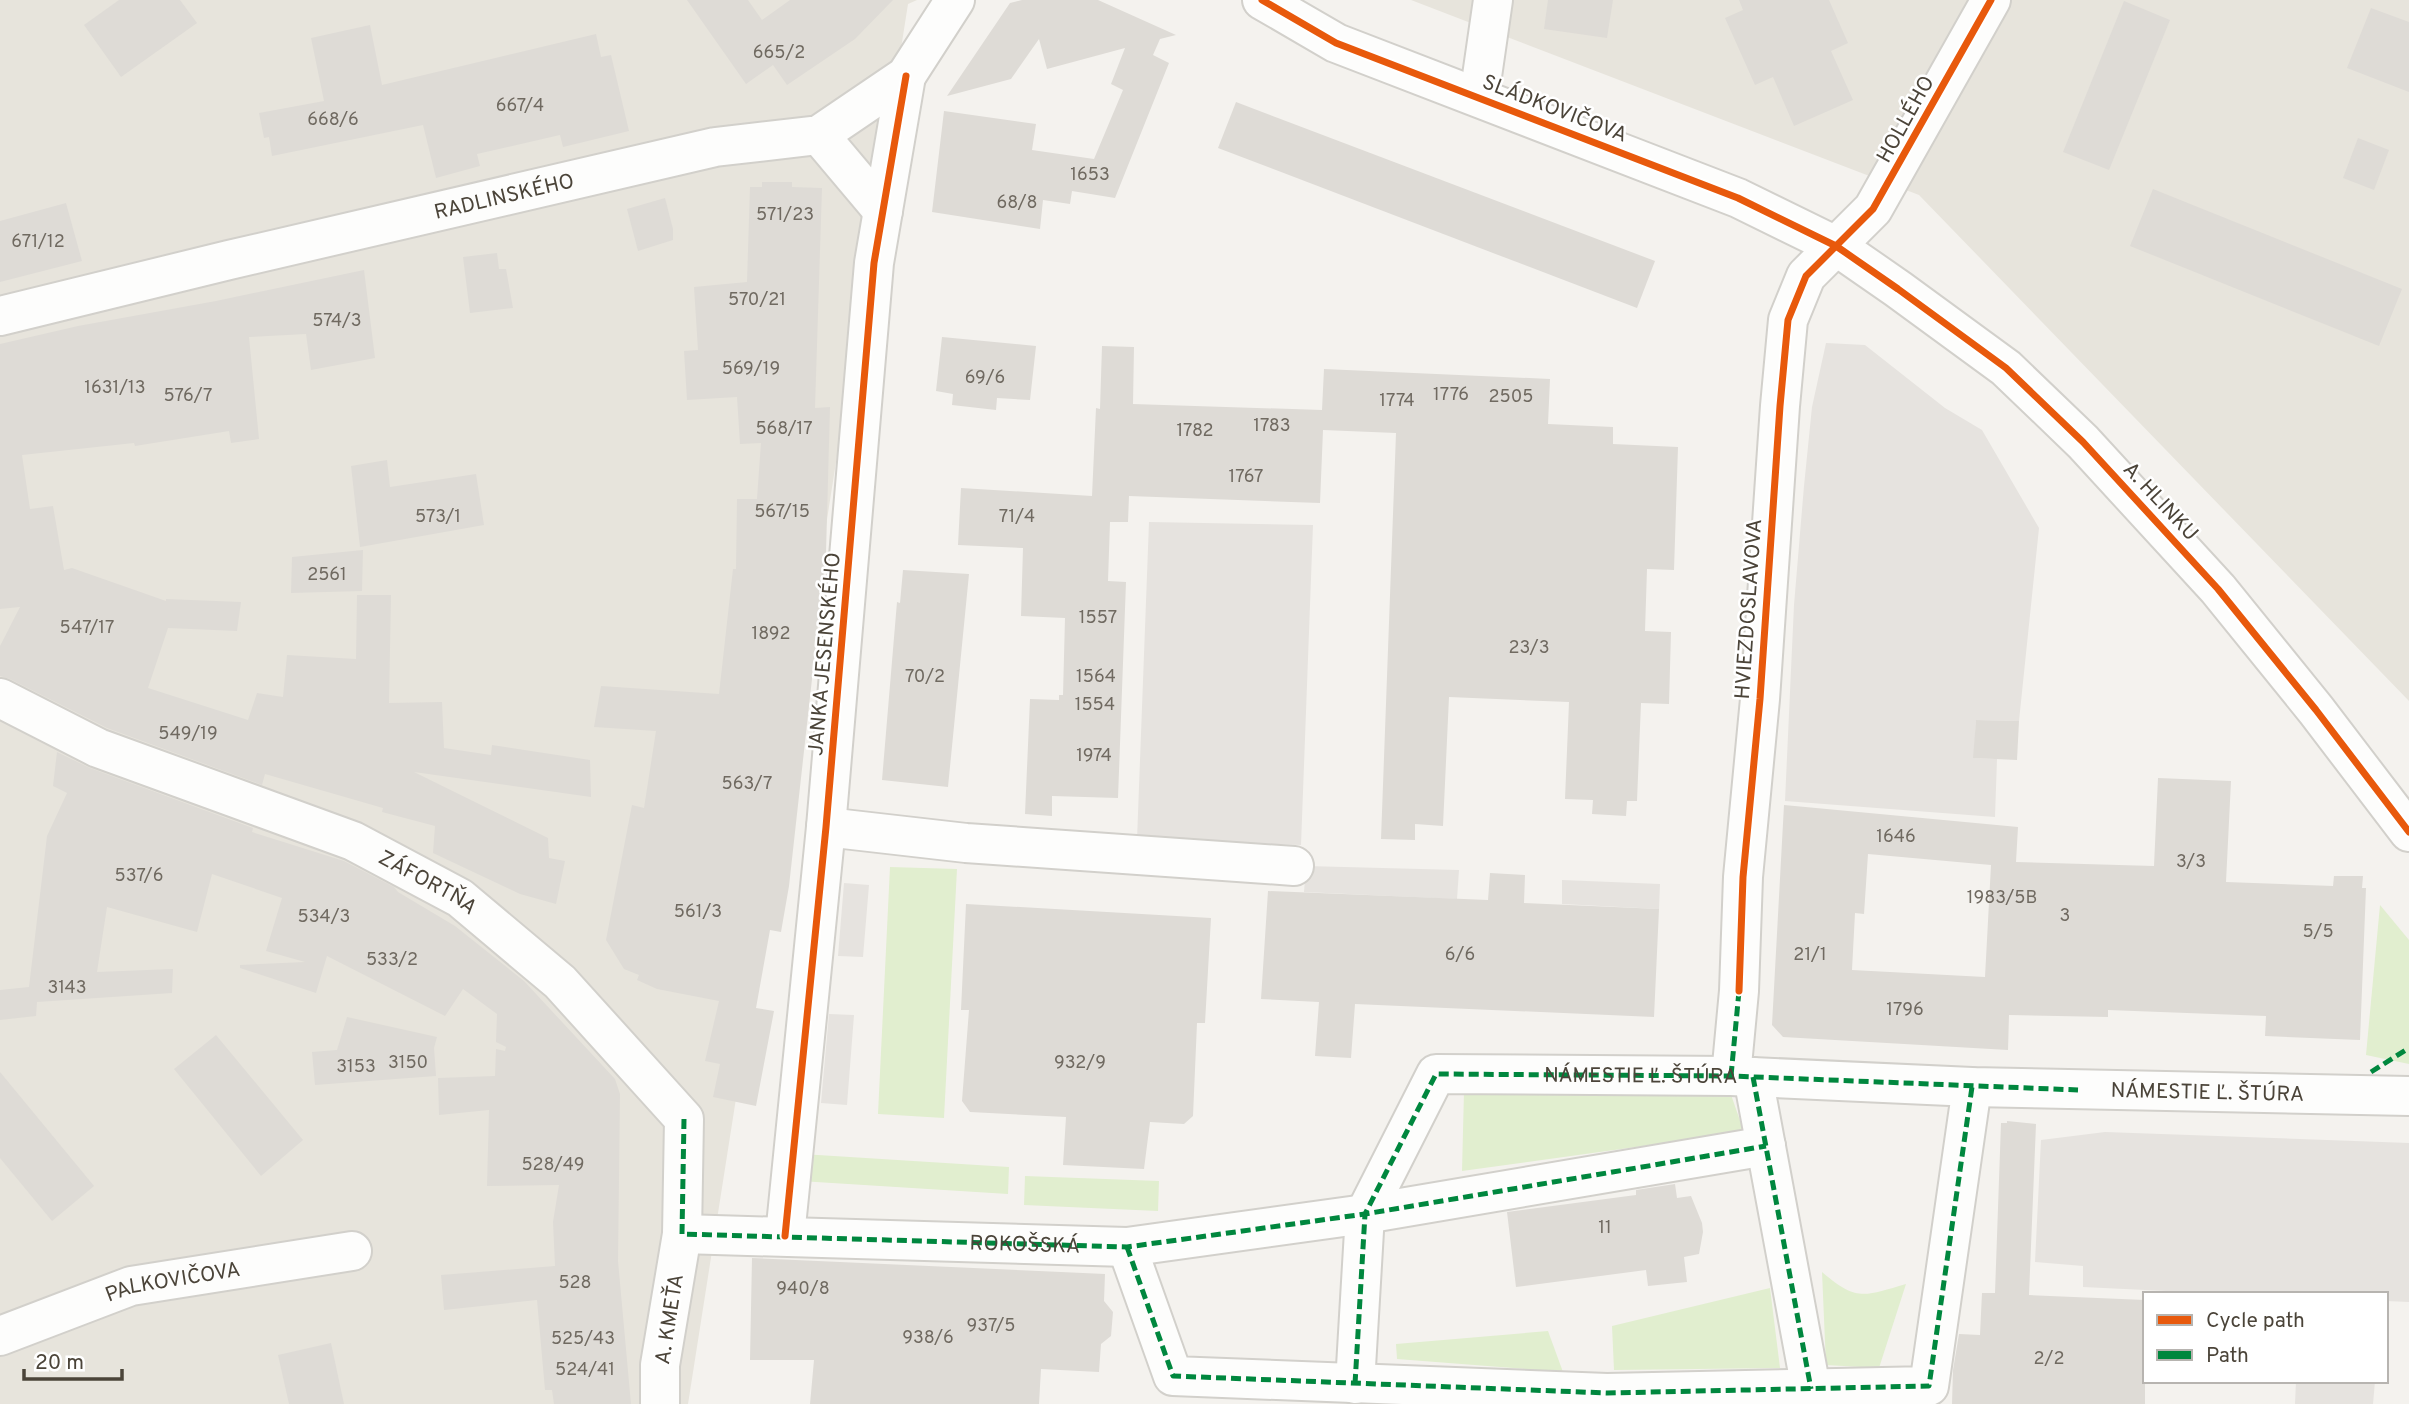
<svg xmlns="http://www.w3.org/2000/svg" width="2409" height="1404" font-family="Overpass,sans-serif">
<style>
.residential{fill:#e7e4dc}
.green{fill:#e1eecf}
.parking{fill:#e6e3df}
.building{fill:#dedbd6;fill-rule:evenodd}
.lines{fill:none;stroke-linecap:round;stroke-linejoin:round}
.minor-casing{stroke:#d2d0cb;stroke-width:42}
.minor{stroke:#fdfdfc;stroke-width:38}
.quiet{stroke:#00873e;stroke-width:5;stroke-dasharray:10 5;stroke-linecap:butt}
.cycleway-casing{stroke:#fff;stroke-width:11}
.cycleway{stroke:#e8590c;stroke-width:7}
.labels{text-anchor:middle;stroke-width:5;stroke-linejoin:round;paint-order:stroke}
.number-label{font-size:18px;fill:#706a61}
.street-label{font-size:21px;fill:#4b4439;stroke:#fff}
</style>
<rect width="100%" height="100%" fill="#f4f2ee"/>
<!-- residential -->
<g class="residential">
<polygon points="0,0 917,0 908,4 688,1404 0,1404"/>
<polygon points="1411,0 2409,0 2409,701 1919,195"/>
</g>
<!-- green -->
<g class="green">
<polygon points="890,867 957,869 944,1118 878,1114"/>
<polygon points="2380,905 2409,940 2409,1064 2366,1055"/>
<polygon points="1729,1089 1744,1132 1462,1171 1464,1091"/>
<polygon points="802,1154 1009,1167 1008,1194 800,1181"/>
<polygon points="1025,1176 1159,1181 1158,1211 1024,1205"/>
<path d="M1822,1272c35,30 42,24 84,12l-27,84 -53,-3z"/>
<polygon points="1770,1288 1780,1368 1614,1370 1612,1326"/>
<polygon points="1548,1331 1563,1372 1397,1359 1396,1344"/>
</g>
<!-- parking -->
<g class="parking">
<polygon points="1826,343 1865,345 1945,408 1982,430 2039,528 2019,721 1976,720 1974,758 1997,759 1995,817 1785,801 1794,605 1804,486 1812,407"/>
<polygon points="1149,522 1313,525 1301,845 1137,840"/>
<polygon points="1306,866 1459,870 1457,899 1304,892"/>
<polygon points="1562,880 1660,884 1659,909 1562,904"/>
<polygon points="844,883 869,885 863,957 838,956"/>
<polygon points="829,1014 854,1015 847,1105 821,1103"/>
<polygon points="2105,1132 2409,1143 2409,1302 2386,1301 2386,1294 2228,1294 2083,1287 2083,1266 2035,1262 2041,1140"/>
<polygon points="2296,1381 2375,1381 2373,1404 2295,1404"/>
</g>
<!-- building -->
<g class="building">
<polygon points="119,0 180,0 197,23 121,77 84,25"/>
<polygon points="687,0 748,0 762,20 790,0 893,0 855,39 787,85 773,65 746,84"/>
<polygon points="1022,0 1098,0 1176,35 1160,39 1153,55 1169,63 1115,198 1072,191 1070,204 1043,200 1040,229 932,212 944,111 1036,124 1032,150 1094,159 1123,90 1111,84 1125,48 1047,69 1039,39 1011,79 947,96 1010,3"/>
<polygon points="1548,0 1613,0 1607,38 1544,29"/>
<polygon points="1739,0 1829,0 1848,43 1831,51 1853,100 1794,126 1773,77 1755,85 1725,18 1743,10"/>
<polygon points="2124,1 2170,20 2109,170 2063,152"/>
<polygon points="2371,8 2409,22 2409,92 2347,68"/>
<polygon points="370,25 382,85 596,34 601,57 611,55 629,131 563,147 560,135 477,154 480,166 436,178 423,125 272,156 269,137 264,138 259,113 324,101 311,38"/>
<polygon points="1236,102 1655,261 1637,308 1218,148"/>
<polygon points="2358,138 2389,150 2374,190 2343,178"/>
<polygon points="762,182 792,182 792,187 822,188 815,408 830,407 826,553 789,886 781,932 770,930 756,1008 774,1011 756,1106 713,1097 720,1064 705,1061 719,1001 657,989 637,980 639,975 624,969 606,940 632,805 644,808 656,731 594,727 601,686 719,694 733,569 736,569 737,499 757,499 761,443 740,444 737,397 687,400 684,351 698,350 694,287 747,282 750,187 762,187"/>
<polygon points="2153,189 2402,289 2379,346 2130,246"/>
<polygon points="665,198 673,229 673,240 638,251 627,209"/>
<polygon points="66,203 82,261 0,282 0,221"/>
<polygon points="497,253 499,269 506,269 513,308 470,313 463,257"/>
<polygon points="364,270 375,358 311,370 306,334 249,337 259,439 231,443 229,431 135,446 134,443 22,455 30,509 53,506 64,570 72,568 166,601 166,599 241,602 237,631 168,628 148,688 248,720 257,693 283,697 287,655 356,659 357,595 391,595 389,703 442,702 444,748 491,755 492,745 590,760 591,797 414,772 548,838 549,858 565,861 556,904 520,894 433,853 435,826 382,812 383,808 265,774 262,785 107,728 10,679 0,676 0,646 20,607 0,609 0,344 78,326 216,301"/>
<polygon points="942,337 1036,346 1030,400 997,398 996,410 952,405 953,394 936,391"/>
<polygon points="1102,346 1134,347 1133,404 1322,410 1324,369 1550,379 1548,424 1613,427 1613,444 1678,447 1674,570 1647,569 1645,631 1671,632 1669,704 1641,703 1637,801 1627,801 1626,816 1592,814 1593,800 1565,799 1569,702 1449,697 1443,826 1415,824 1415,840 1381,839 1396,433 1323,430 1320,503 1129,496 1128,522 1110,522 1108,581 1126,582 1118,798 1052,796 1052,816 1025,814 1030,699 1059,700 1059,695 1063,695 1065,618 1021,616 1023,548 958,545 961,488 1092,496 1096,408 1100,409"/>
<polygon points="387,460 390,487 476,474 484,525 360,547 351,466"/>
<polygon points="363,550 362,591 291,593 292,557"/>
<polygon points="903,570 969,574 948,787 882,780 897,602 900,603"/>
<polygon points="1976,720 2019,721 2017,760 1973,758"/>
<polygon points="57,752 90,768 253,828 252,832 344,861 394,887 398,892 455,926 524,981 615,1079 620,1094 618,1261 631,1404 554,1404 552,1390 545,1390 537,1300 444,1310 441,1275 555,1266 553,1222 559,1185 487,1186 489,1110 439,1115 438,1078 495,1076 496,1049 505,1051 506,1047 496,1042 497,1014 463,989 445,1016 327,956 316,993 240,968 240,965 305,962 266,951 282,898 212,874 197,932 107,907 97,972 173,969 172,993 37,1002 36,1016 0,1020 0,990 29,987 47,836 67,793 53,786"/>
<path d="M2158,778l73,3 -5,101 107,4 1,-10h29l-1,12h4l-6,152 -95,-4 1,-20 -158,-6v7l-99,-2 -1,35 -225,-13 -11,-12 12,-220 234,22 -2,35 138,4zM1868,854l123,11 -6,112 -133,-7 3,-57 9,1z"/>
<polygon points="1490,873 1525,875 1524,903 1659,909 1654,1017 1355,1004 1351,1058 1315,1056 1319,1002 1261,999 1268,891 1488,900"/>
<polygon points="966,904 1211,918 1205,1023 1197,1023 1193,1116 1184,1124 1150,1122 1144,1169 1063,1165 1066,1117 970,1112 962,1101 969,1010 961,1010"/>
<polygon points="347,1017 437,1037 434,1048 436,1076 315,1085 312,1052 337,1050"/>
<polygon points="216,1035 303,1140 261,1176 174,1069"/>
<polygon points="0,1072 94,1186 52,1221 0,1158"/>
<polygon points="2007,1121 2036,1124 2029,1295 2145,1300 2145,1404 1952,1404 1953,1370 1959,1334 1980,1335 1982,1293 1995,1293 2001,1123 2007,1123"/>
<polygon points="1675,1184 1677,1198 1691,1196 1702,1223 1703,1232 1699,1254 1684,1257 1687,1282 1648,1286 1646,1270 1516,1287 1507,1212 1636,1195 1636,1190"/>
<polygon points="752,1258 1105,1274 1104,1301 1113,1312 1111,1336 1101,1344 1099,1372 1041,1369 1039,1404 810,1404 814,1360 750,1360"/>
<polygon points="331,1343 344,1404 289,1404 278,1355"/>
</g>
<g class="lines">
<!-- minor casing -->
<g class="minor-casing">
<g id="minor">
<polyline points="1262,0 1336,43 1738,198 1836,246 1898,289 2006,368 2083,442 2218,589 2316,710 2409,832"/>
<polyline points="1479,97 1493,0"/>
<polyline points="819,135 883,211"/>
<path id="s1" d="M0,316l229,-56 486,-113 104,-12 87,-59 49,-76"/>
<path id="s2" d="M0,698l98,50 255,93 107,57 100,84 124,137 -2,115 -22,131v39"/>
<polyline points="826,827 966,843 1294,866"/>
<polyline points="1731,1076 1739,991 1743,877 1760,699 1780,406 1788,320 1806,276 1873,209 1991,0"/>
<polyline points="1753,1077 1811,1389"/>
<polyline points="682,1234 1127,1247 1365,1214 1766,1146"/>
<polyline points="785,1236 826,827 874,263 906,76"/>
<polyline points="1127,1247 1173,1376 1607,1393 1929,1386 1972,1087"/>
<path id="s3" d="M0,1336l131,-50 221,-35"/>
<path id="s4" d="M1355,1384l10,-170 71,-140 295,2 241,11 437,9"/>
</g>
</g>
<!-- minor -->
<use href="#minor" class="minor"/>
<!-- quiet -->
<g class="quiet">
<polyline points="2371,1072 2409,1048"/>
<polyline points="1731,1076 1739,991"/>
<polyline points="1753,1077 1811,1389"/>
<path id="s5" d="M684,1119l-2,115 445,13 238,-33 401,-68"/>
<polyline points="1127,1247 1173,1376 1607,1393 1929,1386 1972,1087"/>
<path id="s6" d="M1355,1384l10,-170 71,-140 295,2 347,14"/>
</g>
<!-- cycleway casing -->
<g class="cycleway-casing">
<g id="cycleway">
<polyline points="1262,0 1336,43 1738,198 1836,246 1898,289 2006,368 2083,442 2218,589 2316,710 2409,832"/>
<polyline points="1739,991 1743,877 1760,699 1780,406 1788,320 1806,276 1873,209 1991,0"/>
<polyline points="785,1236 826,827 874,263 906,76"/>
</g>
</g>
<!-- cycleway -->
<use href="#cycleway" class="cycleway"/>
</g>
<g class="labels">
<!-- number labels -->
<g class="number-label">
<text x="779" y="58">665/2</text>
<text x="520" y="111">667/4</text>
<text x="333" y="125">668/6</text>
<text x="1090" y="180">1653</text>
<text x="1017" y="208">68/8</text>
<text x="785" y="220">571/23</text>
<text x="38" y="247">671/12</text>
<text x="757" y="305">570/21</text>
<text x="337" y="326">574/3</text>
<text x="751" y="374">569/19</text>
<text x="985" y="383">69/6</text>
<text x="115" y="393">1631/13</text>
<text x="1451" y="400">1776</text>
<text x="188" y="401">576/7</text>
<text x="1511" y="402">2505</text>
<text x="1397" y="406">1774</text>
<text x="1272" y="431">1783</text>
<text x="784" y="434">568/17</text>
<text x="1195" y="436">1782</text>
<text x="1246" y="482">1767</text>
<text x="782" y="517">567/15</text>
<text x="438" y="522">573/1</text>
<text x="1017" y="522">71/4</text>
<text x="327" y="580">2561</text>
<text x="1098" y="623">1557</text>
<text x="87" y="633">547/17</text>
<text x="771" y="639">1892</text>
<text x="1529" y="653">23/3</text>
<text x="925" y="682">70/2</text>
<text x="1096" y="682">1564</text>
<text x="1095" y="710">1554</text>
<text x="188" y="739">549/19</text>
<text x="1094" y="761">1974</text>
<text x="747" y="789">563/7</text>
<text x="1896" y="842">1646</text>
<text x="2191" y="867">3/3</text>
<text x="139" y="881">537/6</text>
<text x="2002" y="903">1983/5B</text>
<text x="698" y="917">561/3</text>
<text x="2065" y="921">3</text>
<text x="324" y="922">534/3</text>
<text x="2318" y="937">5/5</text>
<text x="1460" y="960">6/6</text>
<text x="1810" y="960">21/1</text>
<text x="392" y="965">533/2</text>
<text x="67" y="993">3143</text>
<text x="1905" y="1015">1796</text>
<text x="408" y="1068">3150</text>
<text x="1080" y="1068">932/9</text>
<text x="356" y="1072">3153</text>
<text x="553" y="1170">528/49</text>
<text x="1605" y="1233">11</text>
<text x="575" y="1288">528</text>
<text x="803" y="1294">940/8</text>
<text x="991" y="1331">937/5</text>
<text x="928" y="1343">938/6</text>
<text x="583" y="1344">525/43</text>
<text x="2049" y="1364">2/2</text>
<text x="585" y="1375">524/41</text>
</g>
<!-- street labels -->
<g class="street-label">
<text transform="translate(1555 108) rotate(21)" y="7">SLÁDKOVIČOVA</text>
<text transform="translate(1905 119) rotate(-61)" y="7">HOLLÉHO</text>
<text dy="7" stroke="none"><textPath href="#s1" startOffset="518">RADLINSKÉHO</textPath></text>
<text transform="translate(2161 501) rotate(47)" y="7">A. HLINKU</text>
<text transform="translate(1748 609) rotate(-86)" y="7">HVIEZDOSLAVOVA</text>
<text transform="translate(824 654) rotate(-85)" y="7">JANKA JESENSKÉHO</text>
<text dy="7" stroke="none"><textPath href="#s2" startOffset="467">ZÁFORTŇA</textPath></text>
<text dy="7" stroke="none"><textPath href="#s6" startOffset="532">NÁMESTIE Ľ. ŠTÚRA</textPath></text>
<text dy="7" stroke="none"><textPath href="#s4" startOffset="1099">NÁMESTIE Ľ. ŠTÚRA</textPath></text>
<text dy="7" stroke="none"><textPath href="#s5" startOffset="458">ROKOŠSKÁ</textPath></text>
<text dy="7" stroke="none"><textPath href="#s3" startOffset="182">PALKOVIČOVA</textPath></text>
<text transform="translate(669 1319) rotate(-81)" y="7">A. KMEŤA</text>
</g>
</g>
<!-- legend -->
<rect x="2143" y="1292" width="245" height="91" fill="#ffffff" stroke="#b7b4b0" stroke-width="2"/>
<rect x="2157" y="1315" width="35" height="10" fill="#e8590c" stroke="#b7b4b0" stroke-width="2"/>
<text x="2206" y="1327" font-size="21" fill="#4b4439">Cycle path</text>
<rect x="2157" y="1350" width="35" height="10" fill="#00873e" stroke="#b7b4b0" stroke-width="2"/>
<text x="2206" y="1362" font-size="21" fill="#4b4439">Path</text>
<!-- scale -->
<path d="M24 1369v10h98v-10" fill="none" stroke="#4b4439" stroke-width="3.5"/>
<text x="35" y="1369" font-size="21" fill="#4b4439" stroke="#ffffff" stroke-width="5" paint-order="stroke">20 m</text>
</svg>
